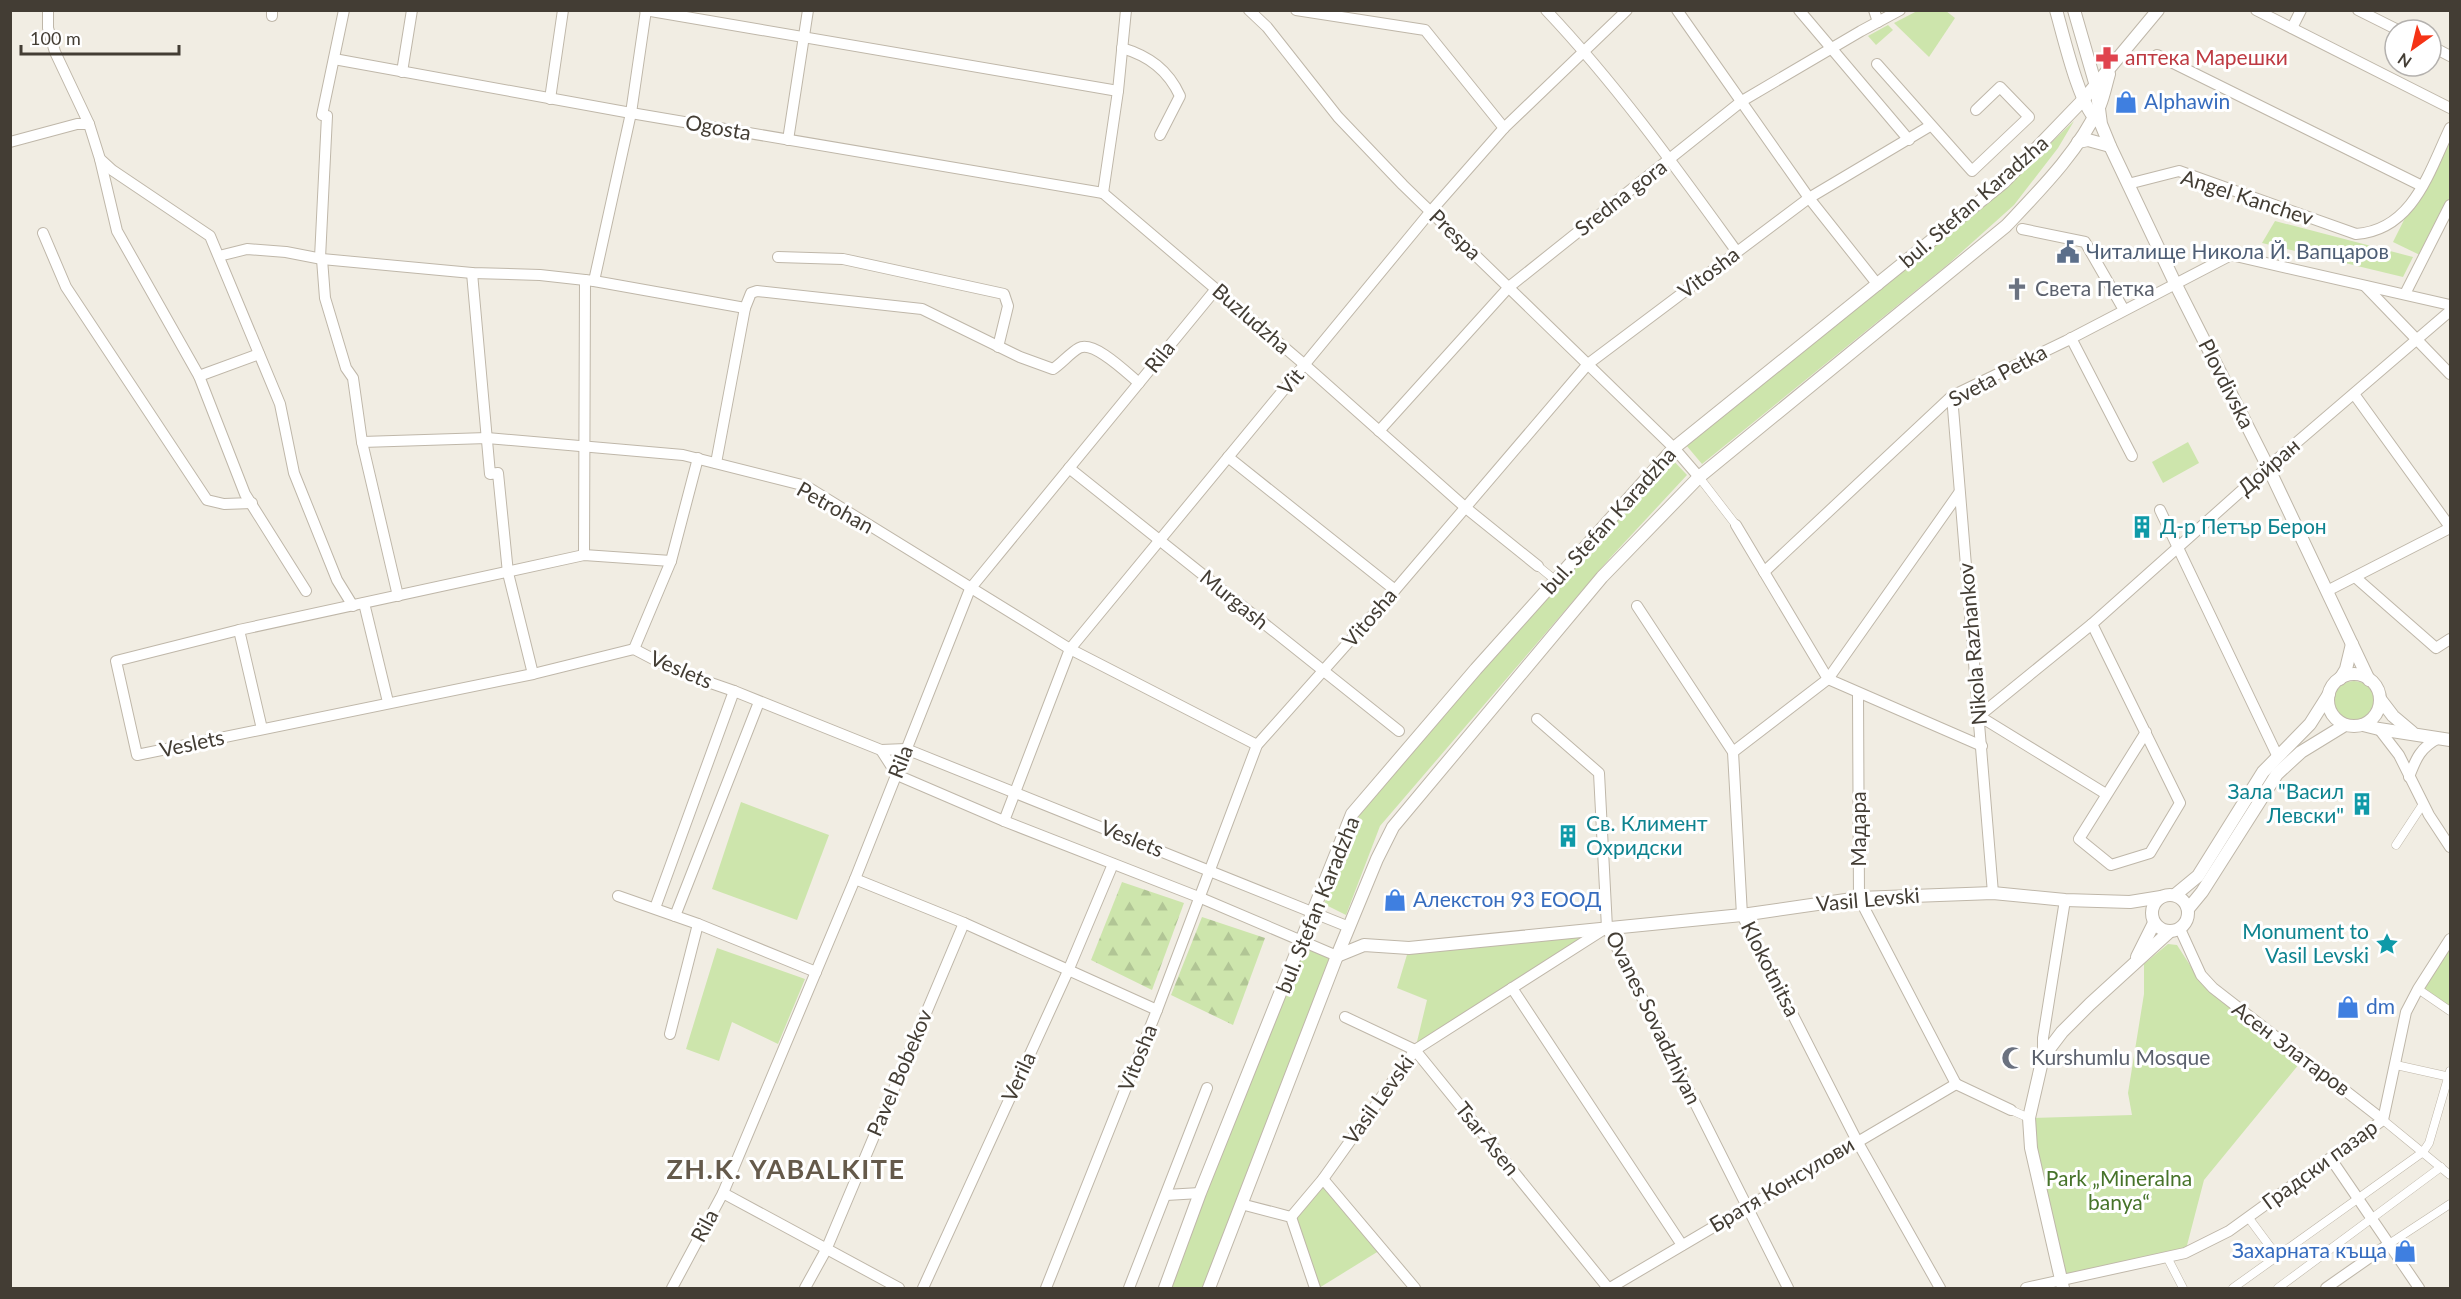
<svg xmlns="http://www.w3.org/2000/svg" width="2461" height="1299" font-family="Lato,sans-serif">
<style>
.green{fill:#cde5ac}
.forest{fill:url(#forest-firs)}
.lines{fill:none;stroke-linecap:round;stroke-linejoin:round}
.pedestrian-casing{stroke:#bfb7a9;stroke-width:9}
.minor-casing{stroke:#bfb7a9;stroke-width:12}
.tertiary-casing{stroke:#bfb7a9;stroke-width:14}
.pedestrian{stroke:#fff;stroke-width:8}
.minor{stroke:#fff;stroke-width:10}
.tertiary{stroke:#fff;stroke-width:12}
.labels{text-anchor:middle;stroke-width:6;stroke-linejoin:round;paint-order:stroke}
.health-label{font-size:21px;fill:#be3a42;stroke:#fff;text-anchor:start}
.shop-label{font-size:21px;fill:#366cbe;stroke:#fff;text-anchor:start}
.street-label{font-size:21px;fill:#433d34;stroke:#fff}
.service-label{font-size:21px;fill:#4e5e75;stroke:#fff;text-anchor:start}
.worship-label{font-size:21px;fill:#5b616d;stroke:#fff;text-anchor:start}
.culture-label{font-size:21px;fill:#0d838f;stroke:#fff;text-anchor:start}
.park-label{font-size:21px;fill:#467329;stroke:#fff}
.district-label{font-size:27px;font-weight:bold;letter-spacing:1.5px;fill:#655a4b;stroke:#fff}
</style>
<defs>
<pattern id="forest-firs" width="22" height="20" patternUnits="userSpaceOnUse" patternTransform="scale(1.5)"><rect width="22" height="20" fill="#cde5ac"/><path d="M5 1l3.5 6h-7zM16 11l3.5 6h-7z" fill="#b1c595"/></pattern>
</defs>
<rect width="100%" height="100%" fill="#f1ede3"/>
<!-- green -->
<g class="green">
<polygon points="1919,10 1946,11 1955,18 1929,57 1894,23"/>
<polygon points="1888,25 1893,30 1876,45 1868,36"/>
<polygon points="2074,121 2058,148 2014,205 1946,266 1702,464 1686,445 2000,191"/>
<polygon points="2450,128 2450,205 2424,257 2393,242"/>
<polygon points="2275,221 2413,257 2403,277 2262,243"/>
<polygon points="2188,442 2199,463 2163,483 2152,462"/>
<polygon points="1671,458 1687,475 1610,558 1380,826 1346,915 1324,904 1360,814 1485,667"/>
<circle cx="2354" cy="701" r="20"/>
<polygon points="741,802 829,835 797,920 712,889"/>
<polygon points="1607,928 1415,1050 1427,1000 1397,988 1409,948"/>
<polygon points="2450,940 2450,1011 2418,989"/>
<polygon points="1302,941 1337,956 1209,1288 1165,1288"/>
<polygon points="2168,944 2177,945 2197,976 2225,1004 2304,1058 2204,1180 2185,1253 2061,1281 2029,1118 2132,1115 2128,1093 2144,994 2144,964"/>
<polygon points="717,948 805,979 778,1044 732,1022 719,1061 686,1049"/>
<polygon points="1323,1179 1382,1249 1319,1288 1291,1217"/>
</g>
<!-- forest -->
<g class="forest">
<polygon points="1122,882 1184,903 1152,990 1091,960"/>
<polygon points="1202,917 1265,938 1233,1025 1171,995"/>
</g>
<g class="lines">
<!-- pedestrian casing -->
<g class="pedestrian-casing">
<g id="pedestrian">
<polyline points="1699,477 1736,525"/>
<polyline points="1538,566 1555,580"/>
<polyline points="2396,845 2423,804"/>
<polyline points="2418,989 2450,1011"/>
<polyline points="2396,1065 2450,1077"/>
<polyline points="2011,1110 2029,1118"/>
<polyline points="2383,1120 2450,1175"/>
<polyline points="2248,1217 2277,1256"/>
<polyline points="2389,1244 2450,1204"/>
<polyline points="2167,1257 2183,1288"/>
<polyline points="2233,1288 2423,1152 2429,1143 2450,1071"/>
<polyline points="2278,1288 2441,1167"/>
</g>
</g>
<!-- minor casing -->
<g class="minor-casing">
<g id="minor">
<polyline points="48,10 48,28 55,52 89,124 100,159 112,170 210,236 280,404 294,473 337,580 353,606"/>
<polyline points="645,10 1118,91"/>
<polyline points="1249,10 1267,27 1338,117 1403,185 1674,448 1699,477"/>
<polyline points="1296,10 1425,30 1504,128"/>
<path d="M1546,10c71,75 131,159 191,242"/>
<polyline points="1677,10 1809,198 1878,285"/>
<polyline points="1799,10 1909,140"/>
<polyline points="1874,10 1878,22"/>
<polyline points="2256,10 2450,108"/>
<polyline points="2358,10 2398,30"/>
<polyline points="272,16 272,10"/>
<polyline points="2292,28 2301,10"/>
<polyline points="2431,46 2450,56"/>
<path d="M1122,48c27,8 46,22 58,48l-20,39"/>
<polyline points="2157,55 2422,186"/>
<polyline points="334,59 631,113 1103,193"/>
<polyline points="1877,64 1972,171 2029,117 2000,87 1976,110"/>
<polyline points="402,72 412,10"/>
<polyline points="550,99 563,10"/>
<polyline points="788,140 808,10"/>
<polyline points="10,142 77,124 89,124"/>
<polyline points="100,159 117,231 199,376 245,494 306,591"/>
<path d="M2128,184l51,-13 177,63c57,-4 73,-62 94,-106"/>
<polyline points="1103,193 1305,365 1466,508 1538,566"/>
<polyline points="1103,193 1118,91 1126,10"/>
<polyline points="2022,229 2085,242 2124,310"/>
<polyline points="43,233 66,287 207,500 224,504 252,503"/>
<path d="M219,256l28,-7 39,3 36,7 150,14 68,2 54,6 151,27 6,-15 6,-2 165,18 98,48 33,12c9,-6 17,-16 26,-21 15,-8 48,25 60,35"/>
<polyline points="778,257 843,259 1004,294 1008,306 998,347"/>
<polyline points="320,258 327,116 322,115 344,10"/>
<polyline points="322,259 325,298 346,368 353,378 362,442 398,596"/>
<polyline points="472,273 490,474 498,473 508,573 533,674"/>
<polyline points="594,281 631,113 646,10"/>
<polyline points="2365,286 2450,374"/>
<polyline points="2405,294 2450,205"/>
<polyline points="2071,338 2132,456"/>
<polyline points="199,376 259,354"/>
<polyline points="2354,394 2450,527"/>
<polyline points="1952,396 1993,893"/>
<polyline points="1379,431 1509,287 1742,101 1861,31 1900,10"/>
<polyline points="362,442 487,438 683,455 806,486 1070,649 1257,745"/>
<polyline points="1228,457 1395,590"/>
<polyline points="716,463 745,308"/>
<polyline points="1069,468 1399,731"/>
<polyline points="2160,510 2277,755"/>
<polyline points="1736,525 1828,679 1982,746"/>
<polyline points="584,555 585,280"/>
<polyline points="671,561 584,555 239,630 116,661 137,755 533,674 634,649 676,671 734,691 881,750 906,749 1349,927"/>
<polyline points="1764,572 1952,396 2066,341 2231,255 2450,305"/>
<polyline points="2355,577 2436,648 2450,639"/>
<polyline points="2327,591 2450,528"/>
<polyline points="364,603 388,702"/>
<polyline points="1637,606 1733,752 1742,915 1857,1141 1940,1288"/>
<polyline points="2092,624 2180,803 2150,853 2111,865 2079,839 2146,732"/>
<polyline points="239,630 262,729"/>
<polyline points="634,649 671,561 698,458"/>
<polyline points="1858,694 1859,898 1956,1084"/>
<polyline points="1537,719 1599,773 1607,928 1788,1288"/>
<polyline points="2379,729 2399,755 2429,815 2450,847"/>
<polyline points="881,750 897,775 1004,821 1201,898 1337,956"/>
<polyline points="1733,752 1828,679 1959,493"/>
<path d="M2409,777c7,-19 12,-30 30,-39"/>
<polyline points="2106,794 1979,716 2092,624 2268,467 2450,311"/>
<polyline points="1004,821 1070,649 1431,211 1504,128 1627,10"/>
<polyline points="855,879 964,923 1157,1010"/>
<polyline points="618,896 698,924 816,972"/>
<polyline points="655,908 734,691"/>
<polyline points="675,916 759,702"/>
<polyline points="2180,929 2201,975 2213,988 2383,1120"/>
<polyline points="1512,988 1682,1245"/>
<polyline points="1345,1017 1415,1050 1608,1288"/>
<polyline points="670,1034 698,924"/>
<polyline points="2043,1057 2043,1038 2065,900"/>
<polyline points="1956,1084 2011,1110"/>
<polyline points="2331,1159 2419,1288"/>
<polyline points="1323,1179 1415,1288"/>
<polyline points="723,1193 899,1288"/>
<polyline points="1166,1195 1200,1193"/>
<polyline points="1241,1204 1291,1217 1315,1288"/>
<polyline points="1291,1217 1323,1179 1415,1050 1606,928"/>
<polyline points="672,1288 723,1193 855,879 970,589 1216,289"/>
<polyline points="805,1288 826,1250 964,923"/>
<polyline points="923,1288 1068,971 1113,864"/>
<polyline points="1046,1288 1157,1010 1257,745 1395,590 1588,364 1809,198 1930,126"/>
<polyline points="1129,1288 1207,1088"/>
<polyline points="1610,1288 1956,1084"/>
<polyline points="2026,1288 2185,1253 2229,1231 2383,1120 2406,1012 2418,989 2450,939"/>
<polyline points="2326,1288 2389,1244"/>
</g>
</g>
<!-- tertiary casing -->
<g class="tertiary-casing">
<g id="tertiary">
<path d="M2056,10c7,24 24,99 42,111"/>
<polyline points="2074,10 2096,86 2101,124 2110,146 2175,283 2268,467 2369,680"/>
<polyline points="2078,142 2088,140 2110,146"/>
<circle cx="2354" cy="700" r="26"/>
<polyline points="2340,679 2346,669 2352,644"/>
<polyline points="2380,699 2393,716 2412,732"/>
<polyline points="2363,725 2379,729 2450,740"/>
<circle cx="2170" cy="913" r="18"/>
<polyline points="2175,895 2198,876 2263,772 2310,724 2329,694"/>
<polyline points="2188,909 2202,892 2277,774 2301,752 2345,725"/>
<polyline points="1337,956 1364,945 1409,948 1742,915 1859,898 1993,893 2065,900 2130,902 2161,897"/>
<polyline points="2137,957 2154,923"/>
<polyline points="1165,1288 1200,1193 1352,814 1476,669 1674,448 2004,182 2083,100 2158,10"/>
<path d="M1209,1288l128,-332 40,-97 16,-32 209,-250 97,-100 307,-251c34,-36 73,-75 94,-121 4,-10 6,-21 9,-31"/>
<polyline points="2063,1288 2031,1148 2029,1118 2043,1057 2062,1032 2090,1004 2169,932"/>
</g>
</g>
<!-- pedestrian -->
<use href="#pedestrian" class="pedestrian"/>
<!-- minor -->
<use href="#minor" class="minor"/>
<!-- tertiary -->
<use href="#tertiary" class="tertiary"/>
</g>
<!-- icons -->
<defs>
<g id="pharmacy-bare" transform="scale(1.8)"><path d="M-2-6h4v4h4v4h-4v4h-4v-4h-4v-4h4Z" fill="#e0444e" stroke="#fff" stroke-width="2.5" paint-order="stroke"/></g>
<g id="shop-bare" transform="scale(1.8)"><path d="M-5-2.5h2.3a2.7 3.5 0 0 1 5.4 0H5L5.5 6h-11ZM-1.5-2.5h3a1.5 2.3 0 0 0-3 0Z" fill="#3f7fe0" stroke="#fff" stroke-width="2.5" paint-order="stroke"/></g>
<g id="civic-bare" transform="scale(1.8)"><path d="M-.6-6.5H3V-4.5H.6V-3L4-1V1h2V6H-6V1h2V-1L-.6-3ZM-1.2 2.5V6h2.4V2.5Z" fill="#5c6f8a" stroke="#fff" stroke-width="2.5" paint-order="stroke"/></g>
<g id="church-bare" transform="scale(1.8)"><path d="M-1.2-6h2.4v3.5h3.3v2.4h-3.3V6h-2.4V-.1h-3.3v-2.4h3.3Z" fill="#6b7280" stroke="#fff" stroke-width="2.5" paint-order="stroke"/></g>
<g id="building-bare" transform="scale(1.8)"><path d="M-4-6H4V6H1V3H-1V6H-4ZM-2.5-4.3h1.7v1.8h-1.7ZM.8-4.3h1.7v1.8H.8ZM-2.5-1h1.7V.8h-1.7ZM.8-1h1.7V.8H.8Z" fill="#0f9aa8" stroke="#fff" stroke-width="2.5" paint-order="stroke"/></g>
<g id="sight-bare" transform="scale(1.8)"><path d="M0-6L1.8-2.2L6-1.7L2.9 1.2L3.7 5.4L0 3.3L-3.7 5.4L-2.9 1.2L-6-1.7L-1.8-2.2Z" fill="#0f9aa8" stroke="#fff" stroke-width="2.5" paint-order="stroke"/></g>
<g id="mosque-bare" transform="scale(1.8)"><path d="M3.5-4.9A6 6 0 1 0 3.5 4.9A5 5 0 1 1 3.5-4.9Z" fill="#6b7280" stroke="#fff" stroke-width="2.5" paint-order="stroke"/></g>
</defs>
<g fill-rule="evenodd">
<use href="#pharmacy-bare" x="2107" y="58"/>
<use href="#shop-bare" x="2126" y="102"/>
<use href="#civic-bare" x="2068" y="252"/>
<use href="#church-bare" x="2017" y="289"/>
<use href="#building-bare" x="2142" y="527"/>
<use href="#building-bare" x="2362" y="804"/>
<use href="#building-bare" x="1568" y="836"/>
<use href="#shop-bare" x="1395" y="900"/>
<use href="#sight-bare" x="2387" y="944"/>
<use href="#shop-bare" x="2348" y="1007"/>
<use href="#mosque-bare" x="2013" y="1058"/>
<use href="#shop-bare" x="2405" y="1251"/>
</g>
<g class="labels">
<!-- health labels -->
<g class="health-label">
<text x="2125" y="65">аптека Марешки</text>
</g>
<!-- shop labels -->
<g class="shop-label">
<text x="2144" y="109">Alphawin</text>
<text x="1413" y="907">Алекстон 93 ЕООД</text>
<text x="2366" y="1014">dm</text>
<text x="2387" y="1258" text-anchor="end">Захарната къща</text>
</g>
<!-- street labels -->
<g class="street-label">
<text transform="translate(718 128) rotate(10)" y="7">Ogosta</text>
<text transform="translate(1621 198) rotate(-38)" y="7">Sredna gora</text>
<text transform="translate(2247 198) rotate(18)" y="7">Angel Kanchev</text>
<text transform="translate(1974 202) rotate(-41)" y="7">bul. Stefan Karadzha</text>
<text transform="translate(1455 235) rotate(44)" y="7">Prespa</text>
<text transform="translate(1709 273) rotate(-37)" y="7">Vitosha</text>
<text transform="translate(1251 319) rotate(41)" y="7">Buzludzha</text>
<text transform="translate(1160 357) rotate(-51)" y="7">Rila</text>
<text transform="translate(1998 376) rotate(-28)" y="7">Sveta Petka</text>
<text transform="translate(1291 382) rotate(-50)" y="7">Vit</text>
<text transform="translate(2226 384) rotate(63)" y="7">Plovdivska</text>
<text transform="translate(2269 467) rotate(-41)" y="7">Дойран</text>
<text transform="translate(835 508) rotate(29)" y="7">Petrohan</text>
<text transform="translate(1609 521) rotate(-48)" y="7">bul. Stefan Karadzha</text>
<text transform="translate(1234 600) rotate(39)" y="7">Murgash</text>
<text transform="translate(1370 618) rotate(-49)" y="7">Vitosha</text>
<text transform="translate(1973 644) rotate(-95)" y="7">Nikola Razhankov</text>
<text transform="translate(681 670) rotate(23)" y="7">Veslets</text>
<text transform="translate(192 744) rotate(-12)" y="7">Veslets</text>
<text transform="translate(901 762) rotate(-69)" y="7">Rila</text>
<text transform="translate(1859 829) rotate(-90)" y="7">Мадара</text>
<text transform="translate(1132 839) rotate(22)" y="7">Veslets</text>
<text transform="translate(1868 900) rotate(-5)" y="7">Vasil Levski</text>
<text transform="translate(1318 905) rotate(-68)" y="7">bul. Stefan Karadzha</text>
<text transform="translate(1770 969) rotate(63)" y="7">Klokotnitsa</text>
<text transform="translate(1653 1018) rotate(64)" y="7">Ovanes Sovadzhiyan</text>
<text transform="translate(2291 1049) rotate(37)" y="7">Асен Златаров</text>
<text transform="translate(1138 1058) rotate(-68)" y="7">Vitosha</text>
<text transform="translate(900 1073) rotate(-67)" y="7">Pavel Bobekov</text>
<text transform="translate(1019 1077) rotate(-65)" y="7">Verila</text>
<text transform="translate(1379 1100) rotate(-54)" y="7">Vasil Levski</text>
<text transform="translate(1487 1139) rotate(51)" y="7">Tsar Asen</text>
<text transform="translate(2320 1165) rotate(-36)" y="7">Градски пазар</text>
<text transform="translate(1782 1185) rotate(-31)" y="7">Братя Консулови</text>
<text transform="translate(705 1226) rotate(-62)" y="7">Rila</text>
</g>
<!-- service labels -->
<g class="service-label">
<text x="2086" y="259">Читалище Никола Й. Вапцаров</text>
</g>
<!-- worship labels -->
<g class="worship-label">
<text x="2035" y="296">Света Петка</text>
<text x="2031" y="1065">Kurshumlu Mosque</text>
</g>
<!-- culture labels -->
<g class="culture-label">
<text x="2160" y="534">Д-р Петър Берон</text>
<text x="2344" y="799" text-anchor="end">Зала "Васил<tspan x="2344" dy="24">Левски"</tspan></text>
<text x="1586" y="831">Св. Климент<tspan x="1586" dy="24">Охридски</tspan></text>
<text x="2369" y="939" text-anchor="end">Monument to<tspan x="2369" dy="24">Vasil Levski</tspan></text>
</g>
<!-- park labels -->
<g class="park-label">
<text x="2119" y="1186">Park „Mineralna<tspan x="2119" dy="24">banya“</tspan></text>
</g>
<!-- district labels -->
<g class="district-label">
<text x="786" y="1179">ZH.K. YABALKITE</text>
</g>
</g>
<!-- border -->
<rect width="2461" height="1299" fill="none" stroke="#433d34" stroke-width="24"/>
<!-- north arrow -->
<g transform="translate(2413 48) rotate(214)"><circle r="28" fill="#ffffff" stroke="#b4b1ae" stroke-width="1.5"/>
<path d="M0-4.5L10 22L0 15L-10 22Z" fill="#f53316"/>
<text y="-9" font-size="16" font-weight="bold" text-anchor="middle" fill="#433d34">N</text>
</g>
<!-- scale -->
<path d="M21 45v9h158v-9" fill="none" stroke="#433d34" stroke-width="3"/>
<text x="30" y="45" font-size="18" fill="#433d34" stroke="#ffffff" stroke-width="4.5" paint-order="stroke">100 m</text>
</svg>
